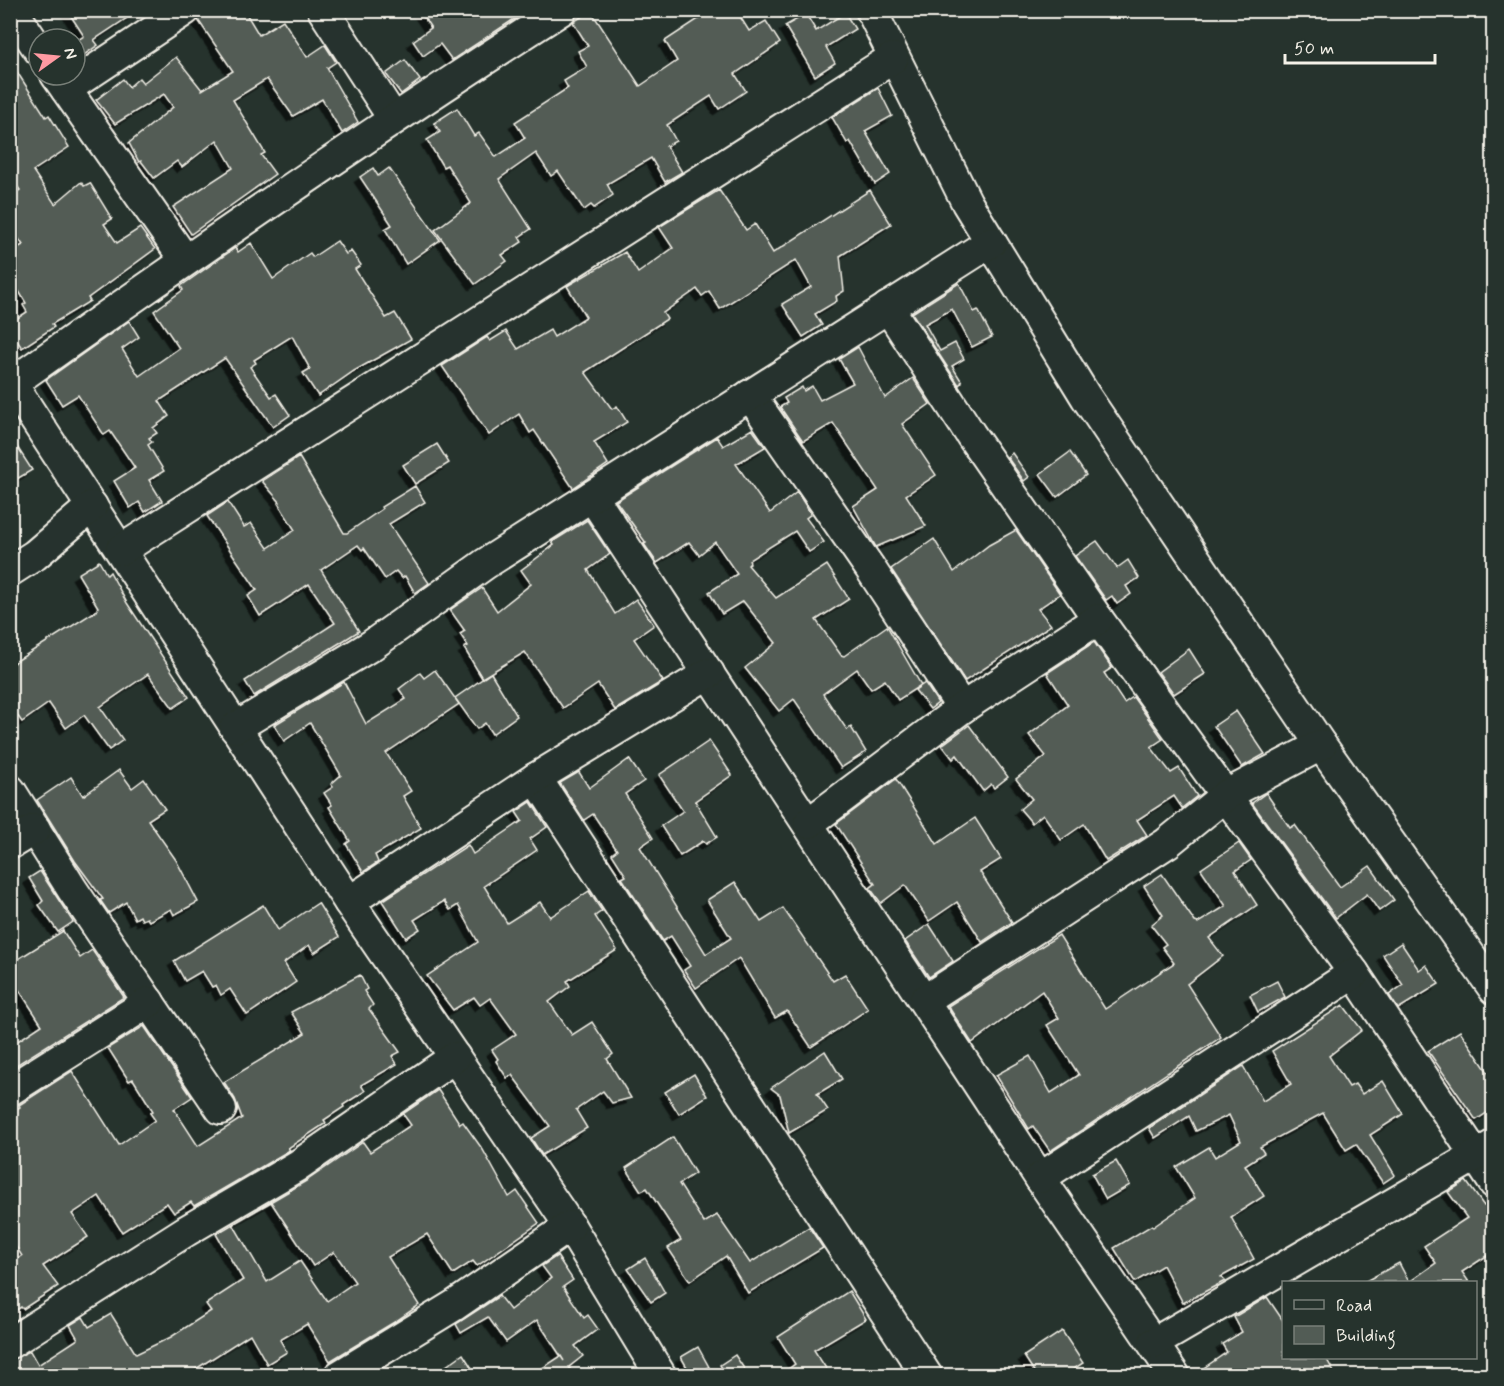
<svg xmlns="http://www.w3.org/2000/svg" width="1504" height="1386" font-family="Mynerve,sans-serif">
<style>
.building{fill:#525c55;stroke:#f4f1e8;stroke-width:1.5;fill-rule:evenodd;filter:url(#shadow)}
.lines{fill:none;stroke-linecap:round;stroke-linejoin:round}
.minor-casing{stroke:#f4f1e8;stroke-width:34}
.minor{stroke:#26332d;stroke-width:30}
</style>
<defs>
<filter id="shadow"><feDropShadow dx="-5.5" dy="5.5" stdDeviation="0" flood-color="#0009"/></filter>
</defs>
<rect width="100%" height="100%" fill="#26332d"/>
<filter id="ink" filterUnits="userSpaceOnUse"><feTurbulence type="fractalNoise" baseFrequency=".0167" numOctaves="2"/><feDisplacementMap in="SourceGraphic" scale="12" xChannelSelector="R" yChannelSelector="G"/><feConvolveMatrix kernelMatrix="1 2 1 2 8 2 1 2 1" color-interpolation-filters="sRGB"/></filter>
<g filter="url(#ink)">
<!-- building -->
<g class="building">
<polygon points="67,10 139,10 94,40 98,45 75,61 75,42 84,36"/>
<polygon points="202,10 244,10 259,35 283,20 307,57 325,45 336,62 327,68 358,122 342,133 322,99 293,116 267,79 233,100 265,153 261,155 275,174 191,234 173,207 233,168 217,140 182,167 177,161 154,178 141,161 139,162 129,143 173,107 164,94 115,124 96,100 123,79 129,87 139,78 143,83 176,57 202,90 233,71 198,20"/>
<polygon points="419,10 528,10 452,60 440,44 423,56 413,41 431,28"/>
<polygon points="712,10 736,10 749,31 766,21 780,43 735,74 746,91 719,109 711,96 667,125 676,141 666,146 682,172 665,182 651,158 607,184 613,195 594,208 591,205 584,210 558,171 551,176 536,153 499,179 531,229 519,237 522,242 502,255 507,261 475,284 435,230 471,203 447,165 443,167 427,140 440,132 434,123 457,108 474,136 479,133 496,157 525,138 515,122 568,88 564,81 587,67 578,51 588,46 573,22 591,11 640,86 677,61 665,41"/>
<polygon points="845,13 855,29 826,47 835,63 815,76 785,26 806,14 816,31"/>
<polygon points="405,60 420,80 401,94 386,74"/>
<polygon points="10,61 46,117 49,115 69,147 33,171 55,204 81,182 84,186 90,183 112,219 104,224 117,243 140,228 155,249 88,298 90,301 52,324 54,327 22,348 10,330 10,323 27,312 23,305 26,303 10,276 10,252 23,245 10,226 10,197 20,190 10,176"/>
<polygon points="878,88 892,116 865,131 890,174 875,184 850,141 847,143 832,117"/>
<polygon points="373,168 378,176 389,168 440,240 406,264 385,229 392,225 360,177"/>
<polygon points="719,190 746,230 755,224 773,253 870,190 891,224 840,256 844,291 836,296 837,301 815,314 822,325 803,337 782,304 811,287 796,260 720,309 709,291 702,296 697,289 663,313 667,319 585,372 612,409 617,406 627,422 594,442 608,464 573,488 534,430 530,433 519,414 489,435 442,366 487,337 490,341 506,331 518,349 550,330 554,337 586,317 567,286 625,252 638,273 673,248 659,227"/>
<polygon points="337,241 346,254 351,251 361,265 355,269 386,318 395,313 411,339 354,371 318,396 303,373 310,369 292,336 254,360 256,363 250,367 271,397 276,394 290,415 273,427 225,358 159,401 169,416 153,428 157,433 149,438 152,442 148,445 164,471 149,480 162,501 145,512 139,502 130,508 114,481 135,468 110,431 104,435 78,395 62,405 46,380 129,321 139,337 122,349 139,376 179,348 154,311 183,290 181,286 235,248 238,252 251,243 273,279 310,253 313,257"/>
<polygon points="959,283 974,312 978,310 992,337 972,347 952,309 925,324 940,351 955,343 964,359 952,366 962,382 959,385 912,313"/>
<polygon points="858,347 885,398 913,378 930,404 902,424 936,475 906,495 926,526 876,547 853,506 878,490 833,423 803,441 780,407 787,403 784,398 802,387 804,391 812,386 820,400 853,383 839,359"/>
<polygon points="752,429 765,447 736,464 770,513 797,492 811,514 806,518 824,542 809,552 795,531 749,560 750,563 748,565 776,598 827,565 849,599 816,620 841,655 844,656 887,626 921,685 898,700 885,680 871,689 857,669 823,694 847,730 851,727 866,752 841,768 794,699 779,711 745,668 776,643 743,601 722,614 709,592 737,574 715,542 699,555 689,542 657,563 644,544 646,543 616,501 717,437 723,446"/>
<polygon points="10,436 32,470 10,483"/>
<polygon points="437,444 449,463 415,484 403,465"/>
<polygon points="1070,452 1086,475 1057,497 1040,474"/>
<polygon points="1012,453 1029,477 1024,481 1007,457"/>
<polygon points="299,457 344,533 347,533 382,509 381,507 415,486 425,502 389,524 429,583 415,593 405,576 402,578 396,571 385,579 364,548 362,550 358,545 321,570 359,631 254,696 245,681 335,623 309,584 260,616 248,596 257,590 207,516 228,502 244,527 251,523 268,548 295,530 278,503 280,502 262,481"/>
<polygon points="587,520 610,554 588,570 615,614 636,599 654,625 634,639 663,681 615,710 598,684 563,708 525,652 482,678 464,648 468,646 460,634 465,631 450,610 482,588 497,611 531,584 521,570 554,545 552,542"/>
<polygon points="1016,530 1060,594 1038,609 1051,625 965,681 891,569 934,539 954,572 989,545"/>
<polygon points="1097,541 1117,568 1128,560 1139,578 1126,586 1131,594 1117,604 1112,596 1106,600 1075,556"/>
<polygon points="99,561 107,575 110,572 127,603 189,697 173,708 148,674 100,707 123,740 109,750 84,715 66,728 49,703 22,722 10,705 10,665 96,611 98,607 78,574"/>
<polygon points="1094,642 1112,668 1104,673 1124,703 1133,697 1163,739 1151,747 1171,773 1179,768 1197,796 1182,808 1174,796 1137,820 1147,835 1106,861 1084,824 1061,840 1043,814 1032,823 1020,809 1032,799 1016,779 1046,756 1029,735 1068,705 1047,673"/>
<polygon points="1189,649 1205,674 1174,694 1158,672"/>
<polygon points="435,670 459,704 386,753 411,791 403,796 421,828 375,855 378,862 363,872 346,844 350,841 329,807 332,805 324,793 333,787 331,784 341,775 310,723 284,741 274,725 344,682 366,724 406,699 399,689 420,673 424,678"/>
<polygon points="491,673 517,716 492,734 485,723 477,729 455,698"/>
<polygon points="925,683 938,703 930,709 915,690"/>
<polygon points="1236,711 1265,754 1242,767 1214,726"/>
<polygon points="969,725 1008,777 994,788 991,784 983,791 957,755 953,759 942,745"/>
<polygon points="709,741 732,775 695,801 717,837 706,844 703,841 680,856 661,826 683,811 659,775"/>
<polygon points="629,759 644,781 625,794 653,838 640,847 706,954 731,938 707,900 735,882 761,922 783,908 833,981 845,974 868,1009 811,1047 787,1011 775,1018 739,958 696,988 684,970 690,966 671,936 663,941 622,878 626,876 612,854 617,850 593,814 584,820 560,783 579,772 589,788"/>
<polygon points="119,770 132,788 144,779 165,809 148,820 176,860 198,902 174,915 171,909 149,921 147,918 142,920 140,916 135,919 126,902 109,913 100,900 103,899 75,861 37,800 71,777 83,796"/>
<polygon points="896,779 937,844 975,818 1001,859 980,872 1012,922 982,942 957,902 929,921 905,885 881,903 870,888 875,884 836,824"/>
<polygon points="1266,793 1290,828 1295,825 1340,887 1370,866 1394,900 1379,911 1367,894 1336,918 1252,803"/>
<polygon points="531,802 547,827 530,839 537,850 484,886 507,923 540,902 550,917 589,891 592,896 602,911 595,916 617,950 567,981 570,986 549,1002 572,1035 592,1022 613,1054 607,1059 631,1098 612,1103 603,1091 576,1110 587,1128 542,1155 531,1138 550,1126 512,1075 507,1078 496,1061 498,1059 492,1050 516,1034 490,998 480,1005 474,997 453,1010 427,976 478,942 458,905 450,910 444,901 414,920 420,929 406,938 382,901 468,845 473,854 522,821 516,812"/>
<polygon points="1239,843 1251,860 1235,871 1257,905 1209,938 1223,956 1187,984 1221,1037 1050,1151 1033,1126 1029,1129 996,1075 1030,1056 1051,1093 1079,1075 1047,1025 1059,1018 1042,991 972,1043 948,1006 1059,935 1105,1009 1174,963 1162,947 1166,944 1151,925 1163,915 1144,886 1162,874 1195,922 1198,923 1226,906 1201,869"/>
<polygon points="40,871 73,922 58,932 39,905 43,901 29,878"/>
<polygon points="318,903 339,937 314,953 309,945 284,963 296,982 247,1015 230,989 221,995 216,985 212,987 202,971 185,981 174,961 263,905 278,930"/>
<polygon points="929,924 953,961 929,977 905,941"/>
<polygon points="63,931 80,958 92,950 124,997 10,1069 10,1046 42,1025 10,976 10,964"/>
<polygon points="1401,943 1419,970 1426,965 1439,984 1398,1009 1389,995 1403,985 1383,955"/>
<polygon points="360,975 367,989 364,991 373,1005 369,1009 400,1052 392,1056 397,1064 361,1085 365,1091 343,1105 344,1107 324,1120 326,1123 288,1148 290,1150 194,1206 191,1202 174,1213 167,1203 122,1232 99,1196 72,1214 88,1237 43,1266 58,1286 23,1309 21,1307 10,1314 10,1264 22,1256 10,1237 10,1113 20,1107 19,1105 72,1071 119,1145 155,1120 150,1113 153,1111 133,1079 129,1081 108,1048 144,1026 192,1097 174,1109 198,1146 242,1118 235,1099 224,1082 305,1033 291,1012"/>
<polygon points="1277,981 1285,997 1258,1012 1250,995"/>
<polygon points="1343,1005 1362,1030 1329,1056 1349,1087 1355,1084 1362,1094 1383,1081 1403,1114 1370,1135 1395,1175 1383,1183 1356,1144 1346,1150 1323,1113 1260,1147 1264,1153 1245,1165 1264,1196 1231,1217 1254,1259 1221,1277 1225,1281 1183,1303 1163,1265 1135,1282 1114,1248 1152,1225 1153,1227 1195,1198 1176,1167 1209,1147 1215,1157 1241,1141 1229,1115 1196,1131 1189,1116 1155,1138 1149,1128 1243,1066 1263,1101 1291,1084 1272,1051"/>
<polygon points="1460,1031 1494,1081 1494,1108 1476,1120 1428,1051"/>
<polygon points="825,1051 842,1079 817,1094 828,1110 789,1133 780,1095 771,1088"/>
<polygon points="694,1074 707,1096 679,1114 665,1092"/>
<path d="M438,1090l22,34 3,-2 20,28 26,47 8,-6 22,32 -62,43 -4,-5 -20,13 -26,-40 -39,23 31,48 -23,16 -66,40 -23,-37 -27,16 7,12 -20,12 -17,-30 -65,42h-175v-16l20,-9 8,14 40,-26 -8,-14 13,-8 6,10 22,-13 25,40 35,-17 40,-26 -5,-7 37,-24 -27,-46 90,-53 57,-39 7,10 41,-27 -8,-11zM271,1202l42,64 21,-14 21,30 -28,19 -27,-40 -33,21 -34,-58z"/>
<polygon points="673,1137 695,1173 679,1184 704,1223 717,1215 750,1263 809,1227 823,1248 748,1293 726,1256 690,1281 668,1248 681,1240 647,1188 641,1191 626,1168"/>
<polygon points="1116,1161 1130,1185 1106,1199 1092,1174"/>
<polygon points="1466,1181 1484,1206 1494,1200 1494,1251 1462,1272 1469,1282 1364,1282 1399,1263 1409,1282 1436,1263 1424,1246 1467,1218 1448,1192"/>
<polygon points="557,1256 573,1280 563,1287 584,1318 588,1315 598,1329 575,1346 583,1356 569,1367 574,1376 530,1376 561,1356 564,1361 537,1320 506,1342 488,1317 461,1333 456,1324 499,1296 510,1310 551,1278 542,1266"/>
<polygon points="645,1258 665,1293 651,1302 628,1269"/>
<polygon points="849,1291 866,1319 814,1350 831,1376 779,1376 795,1364 778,1337"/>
<polygon points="1267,1297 1284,1322 1284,1358 1326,1358 1336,1376 1192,1376 1227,1352 1222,1344 1242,1332 1234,1317"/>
<polygon points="1062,1331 1083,1363 1063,1376 1037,1376 1024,1356"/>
<polygon points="698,1347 709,1367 692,1376 681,1357"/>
<polygon points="463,1354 477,1376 432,1376"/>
<polygon points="735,1355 749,1376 727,1376 720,1365"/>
</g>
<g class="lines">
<!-- minor casing -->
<g class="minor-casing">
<g id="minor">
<polyline points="12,10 39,50"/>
<polyline points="323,10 393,118"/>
<polyline points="871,10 967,203 1086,397 1321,745 1494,989"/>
<polyline points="56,75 185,260"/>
<polyline points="66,89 185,10"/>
<polyline points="888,307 971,435 1098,619 1354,973 1494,1183"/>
<polyline points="10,381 349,902 570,1226 661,1376"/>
<path d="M12,383c180,-128 362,-253 549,-373"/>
<polyline points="750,395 870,568 962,708"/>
<polyline points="592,496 1040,1178 1175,1376"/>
<polyline points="121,550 893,58"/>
<polyline points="10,571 35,555 92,506"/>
<polyline points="235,728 372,645 485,564 991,242"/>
<polyline points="536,778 927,1376"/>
<polyline points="10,790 72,889 221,1109"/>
<polyline points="809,823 962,708 1098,619"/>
<polyline points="10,844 35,829"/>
<polyline points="349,902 536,778 709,673"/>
<polyline points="925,1000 1167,843 1226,795 1321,745"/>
<polyline points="10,1090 149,1002"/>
<polyline points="1040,1178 1354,973"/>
<polyline points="10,1343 186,1231 297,1166 455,1057"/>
<polyline points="1154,1343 1494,1145"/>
<polyline points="339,1376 455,1305 570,1226"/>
</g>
</g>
<!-- minor -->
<use href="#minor" class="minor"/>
</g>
</g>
<!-- margin -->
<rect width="1504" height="1386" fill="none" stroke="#26332d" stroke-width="36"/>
<rect x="18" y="18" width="1468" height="1350" fill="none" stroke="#f4f1e8" stroke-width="2" filter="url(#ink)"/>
<!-- legend -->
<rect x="1282" y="1281" width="195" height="78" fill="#26332d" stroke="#787f78" stroke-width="1.5"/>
<rect x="1294" y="1300" width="30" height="9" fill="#26332d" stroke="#787f78" stroke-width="1.5"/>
<text x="1336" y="1311" font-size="18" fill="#f4f1e8">Road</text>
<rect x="1294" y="1326" width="30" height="18" fill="#525c55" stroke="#787f78" stroke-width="1.5"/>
<text x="1336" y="1341" font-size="18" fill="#f4f1e8">Building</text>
<!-- north arrow -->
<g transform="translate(57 57) rotate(75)"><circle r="28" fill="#26332d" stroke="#787f78" stroke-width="1.5"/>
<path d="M0-4.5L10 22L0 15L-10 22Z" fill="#ff9aa2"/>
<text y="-9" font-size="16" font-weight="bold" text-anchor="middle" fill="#f4f1e8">N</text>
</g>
<!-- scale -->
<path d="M1285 54v9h150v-9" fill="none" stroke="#f4f1e8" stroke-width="3"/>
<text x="1294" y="54" font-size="18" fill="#f4f1e8" stroke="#26332d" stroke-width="4.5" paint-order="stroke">50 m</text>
</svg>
